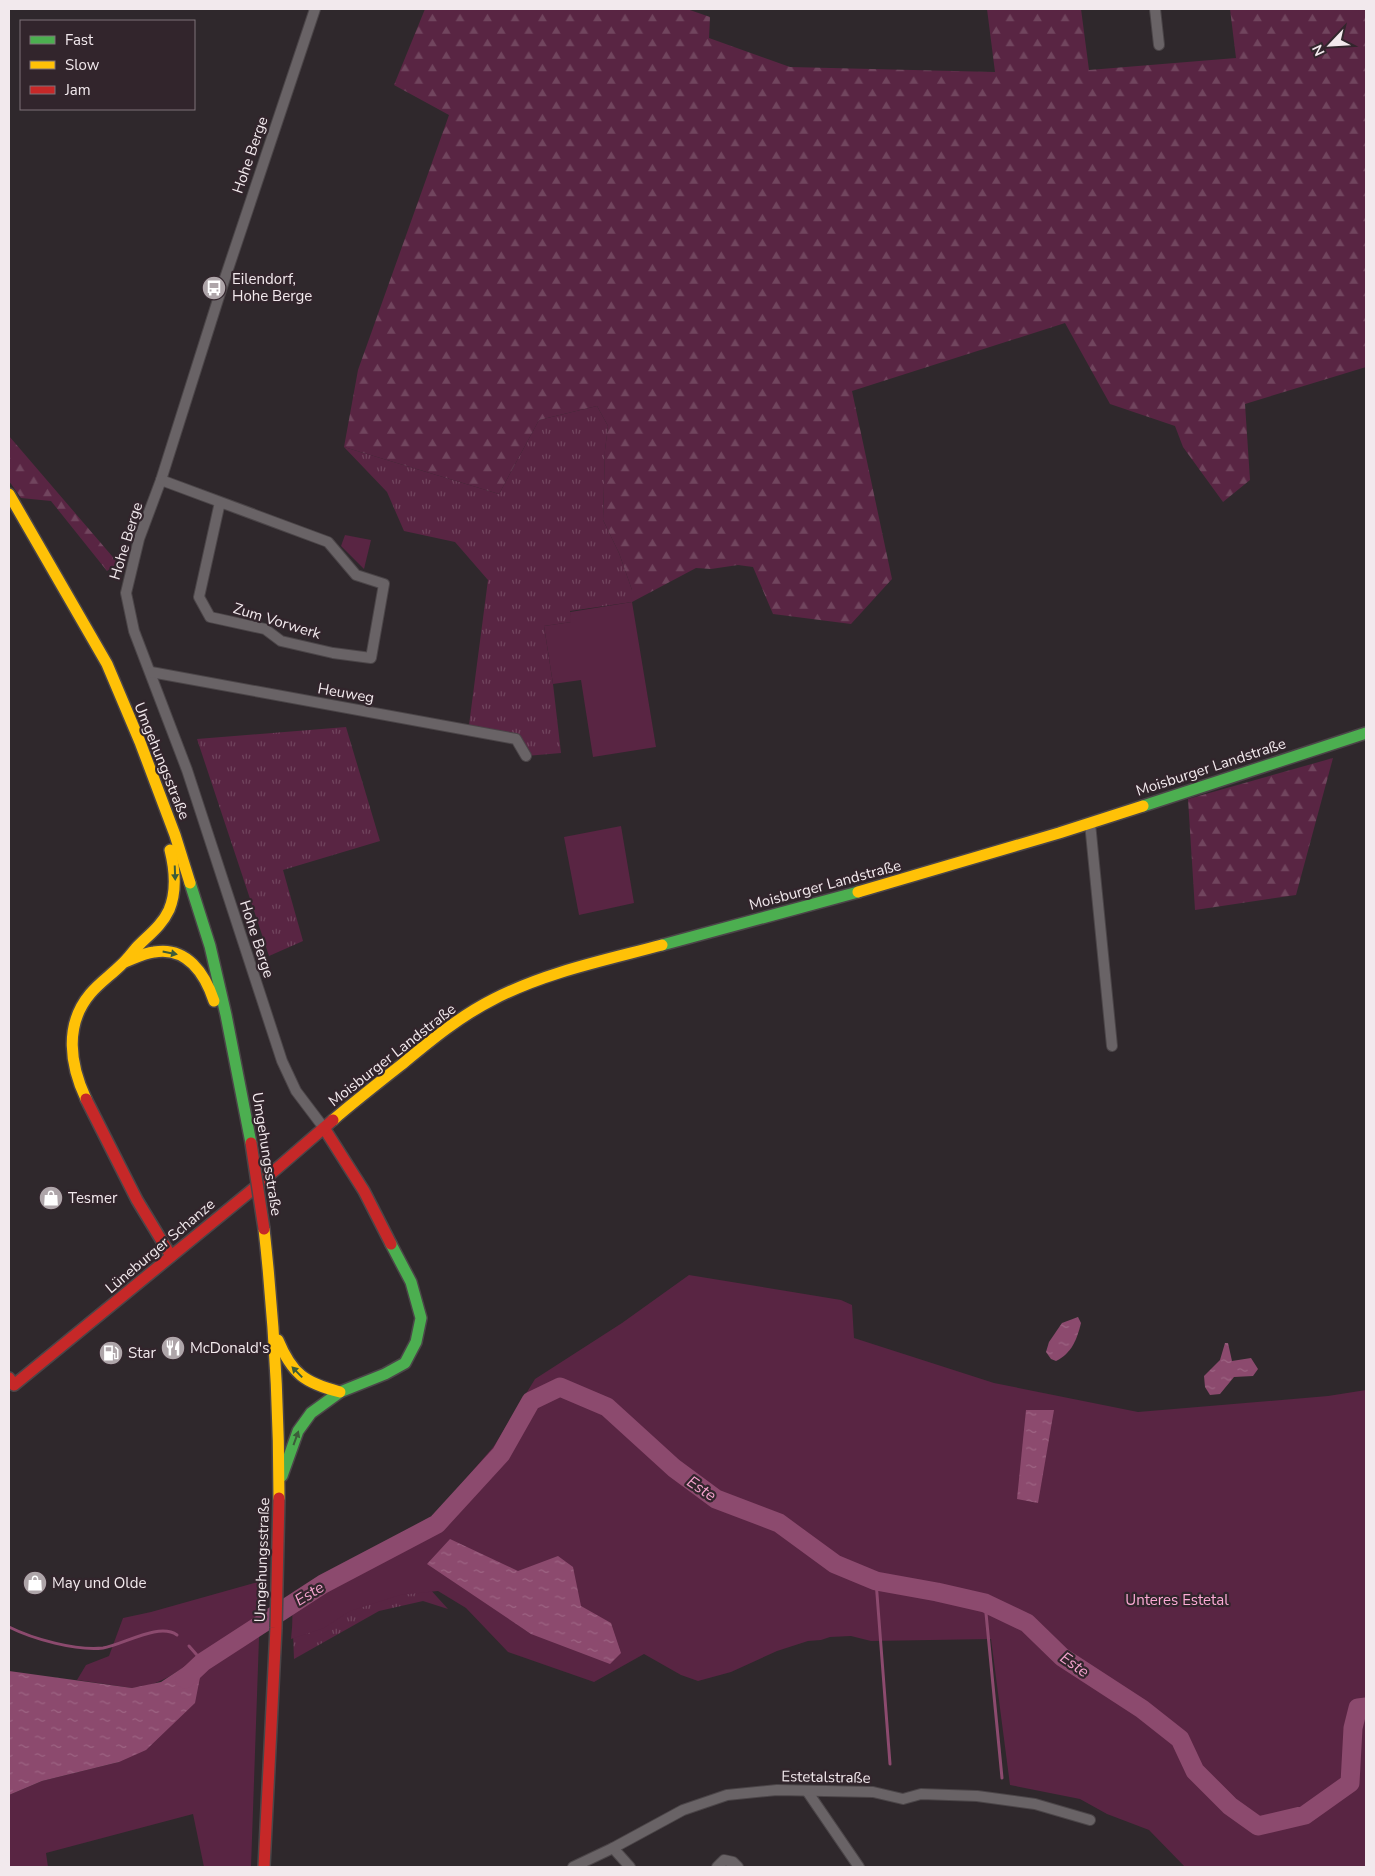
<svg xmlns="http://www.w3.org/2000/svg" width="1375" height="1876" font-family="'Nunito Sans',sans-serif">
<style>
.grass{fill:url(#grass-tufts)}
.forest{fill:url(#forest-firs)}
.park{fill:#592543}
.water{fill:url(#water-ripples)}
.lines{fill:none;stroke-linecap:round;stroke-linejoin:round}
.stream{stroke:#8c4a6e;stroke-width:3}
.river{stroke:#8c4a6e;stroke-width:19}
.street-casing{stroke:#4b4548;stroke-width:12}
.fast-casing{stroke:#4b4548;stroke-width:14}
.slow-casing{stroke:#4b4548;stroke-width:14}
.jam-casing{stroke:#4b4548;stroke-width:14}
.street{stroke:#696366;stroke-width:10}
.fast{stroke:#4caf50;stroke-width:11}
.slow{stroke:#ffc107;stroke-width:11}
.jam{stroke:#c62828;stroke-width:11}
.jam-bridge-casing{stroke:#4b4548;stroke-width:14;stroke-linecap:butt}
.jam-bridge{stroke:#c62828;stroke-width:11}
.oneway{fill:#3c5c3a}
.labels{text-anchor:middle;stroke-width:4.5;stroke-linejoin:round;paint-order:stroke}
.street-label{font-size:15px;fill:#f2e9ed;stroke:#32252c}
.poi-label{font-size:15px;fill:#f2e9ed;stroke:#32252c;text-anchor:start}
.park-label{font-size:15px;fill:#fcaad5;stroke:#32252c}
.water-label{font-size:16px;font-style:italic;fill:#f4a2cd;stroke:#32252c}
</style>
<defs>
<pattern id="grass-tufts" width="24" height="20" patternUnits="userSpaceOnUse" patternTransform="scale(1.25)"><rect width="24" height="20" fill="#592543"/><path d="M3 7l-1-3M5 7V3M7 7l1-3M15 17l-1-3M17 17v-4M19 17l1-3" fill="none" stroke="#71455e"/></pattern>
<pattern id="forest-firs" width="22" height="20" patternUnits="userSpaceOnUse" patternTransform="scale(1.25)"><rect width="22" height="20" fill="#592543"/><path d="M5 1l3.5 6h-7zM16 11l3.5 6h-7z" fill="#71455e"/></pattern>
<pattern id="water-ripples" width="26" height="14" patternUnits="userSpaceOnUse" patternTransform="scale(1.25)"><rect width="26" height="14" fill="#8c4a6e"/><path d="M2 4q2-2 4 0t4 0M15 11q2-2 4 0t4 0" fill="none" stroke="#9d6483"/></pattern>
</defs>
<rect width="100%" height="100%" fill="#2f282c"/>
<!-- grass -->
<g class="grass">
<polygon points="597,406 608,426 605,450 603,520 619,553 632,590 632,602 570,611 572,622 544,626 553,684 561,753 526,756 516,739 469,725 488,580 455,542 404,531 387,492 344,447 499,494 539,420"/>
<polygon points="346,727 380,841 283,870 303,941 269,956 197,739"/>
<polygon points="398,1554 448,1609 423,1601 379,1611 294,1659 292,1608"/>
</g>
<!-- forest -->
<g class="forest">
<polygon points="425,9 687,9 710,17 709,38 790,67 995,72 987,9 1081,9 1089,70 1236,58 1230,9 1366,9 1366,367 1245,404 1250,480 1223,502 1183,447 1175,426 1110,404 1065,323 852,391 892,579 851,624 773,614 753,567 738,565 711,569 696,568 632,602 632,590 619,553 603,520 605,450 608,426 597,406 539,420 499,494 344,447 358,370 449,115 394,85"/>
<polygon points="9,436 118,563 107,571 51,501 21,498 9,481"/>
<polygon points="1333,758 1296,895 1195,910 1188,799"/>
</g>
<!-- park -->
<g class="park">
<polygon points="345,535 371,540 364,569 341,546"/>
<polygon points="632,602 656,747 593,757 581,680 553,684 544,626 571,622 570,612"/>
<polygon points="621,826 634,903 579,915 564,837"/>
<polygon points="689,1275 841,1300 852,1305 854,1338 994,1383 1138,1412 1328,1396 1366,1390 1366,1867 1185,1867 1149,1830 1107,1814 1080,1799 1010,1785 991,1639 871,1641 851,1636 830,1637 821,1640 808,1641 777,1651 731,1672 698,1681 681,1675 644,1654 594,1682 508,1652 466,1608 438,1591 400,1595 350,1611 324,1628 291,1639 295,1593 319,1577 431,1519 494,1446 535,1379 622,1323"/>
<path d="M261,1581l-10,286h-47l-11,-53 -147,39 2,14h-39v-72l33,-14 77,-19 80,-105c-23,15 -39,29 -67,31l-55,-8 9,-15 23,-9 14,-38 28,-6z"/>
</g>
<!-- water -->
<g class="water">
<path d="M1078,1317l3,6c-4,16 -9,30 -25,38l-5,-2 -5,-7 3,-10 13,-19z"/>
<polygon points="1225,1343 1228,1343 1232,1361 1251,1358 1258,1369 1253,1376 1234,1377 1220,1394 1210,1395 1205,1387 1204,1376 1220,1360"/>
<polygon points="1026,1410 1054,1410 1038,1503 1017,1499"/>
<polygon points="450,1539 518,1571 558,1556 573,1567 581,1606 611,1623 621,1653 610,1664 531,1634 427,1564"/>
<polygon points="199,1657 203,1662 195,1703 146,1750 119,1762 42,1781 9,1795 9,1671 132,1688 161,1682"/>
</g>
<g class="lines">
<!-- stream -->
<g class="stream">
<polyline points="876,1581 890,1764"/>
<polyline points="985,1603 1002,1778"/>
<path d="M9,1627c24,12 67,24 94,21 20,-3 56,-26 74,-13"/>
<polyline points="189,1646 203,1662"/>
</g>
<!-- river -->
<polyline class="river" points="185,1679 203,1662 323,1584 437,1524 501,1454 531,1401 560,1387 607,1407 674,1468 716,1499 779,1523 835,1564 876,1581 937,1592 985,1603 1027,1623 1062,1657 1142,1709 1180,1739 1195,1771 1230,1806 1258,1826 1305,1815 1350,1783 1353,1728 1358,1708 1366,1707"/>
<!-- street casing -->
<g class="street-casing">
<g id="street">
<polyline points="315,9 222,287 161,480 139,539 126,593 134,631 187,770 282,1061 296,1091 324,1128"/>
<polyline points="1155,9 1159,45"/>
<polyline points="161,480 328,542 356,575 384,584 371,658 333,653 281,641 265,629 210,617 199,597 220,502"/>
<polyline points="151,672 516,739 526,756"/>
<polyline points="1090,823 1112,1046"/>
<polyline points="807,1791 859,1867"/>
<polyline points="613,1848 630,1867"/>
<polyline points="573,1867 613,1848 683,1810 727,1795 777,1790 873,1792 903,1799 921,1794 977,1796 1035,1804 1090,1820"/>
<polyline points="717,1867 724,1860 733,1862 738,1867"/>
</g>
</g>
<!-- fast casing -->
<g class="fast-casing">
<g id="fast">
<polyline points="1143,806 1366,733"/>
<polyline points="190,883 210,946 226,1015 251,1143"/>
<polyline points="662,945 858,892"/>
<polyline points="282,1476 298,1431 311,1413 340,1392 385,1374 405,1363 416,1342 421,1318 411,1282 391,1244"/>
</g>
</g>
<!-- slow casing -->
<g class="slow-casing">
<g id="slow">
<polyline points="9,494 107,664 140,742 175,835 190,883"/>
<polyline points="858,892 1059,833 1143,806"/>
<path d="M125,962c10,-4 19,-9 29,-10 33,-6 51,22 60,49"/>
<path d="M86,1099c-16,-34 -22,-74 4,-105 9,-11 21,-19 31,-29 7,-6 12,-14 18,-20 11,-11 23,-20 30,-35 8,-19 6,-40 1,-60"/>
<path d="M333,1120c22,-19 45,-37 68,-55 29,-24 59,-49 93,-66 52,-27 112,-39 168,-54"/>
<path d="M264,1229c10,90 15,179 15,269"/>
<path d="M278,1340c14,34 27,43 62,52"/>
</g>
</g>
<!-- jam casing -->
<g class="jam-casing">
<g id="jam">
<polyline points="86,1099 137,1200 171,1256"/>
<polyline points="324,1128 364,1191 391,1244"/>
<polyline points="9,1378 14,1385 252,1190 333,1120"/>
<polyline points="264,1867 276,1628 279,1498"/>
</g>
</g>
<!-- street -->
<use href="#street" class="street"/>
<!-- fast -->
<use href="#fast" class="fast"/>
<!-- slow -->
<use href="#slow" class="slow"/>
<!-- jam -->
<use href="#jam" class="jam"/>
<!-- jam-bridge casing -->
<g class="jam-bridge-casing">
<polyline id="jam-bridge" points="251,1143 264,1229"/>
</g>
<!-- jam-bridge -->
<use href="#jam-bridge" class="jam-bridge"/>
</g>
<!-- one-way arrows -->
<defs><path id="oneway-solid" d="M-6-.8H1V-3.2L6.5 0L1 3.2V.8H-6Z" transform="scale(1.25)"/></defs>
<g class="oneway">
<use href="#oneway-solid" transform="translate(175 873) rotate(88)"/>
<use href="#oneway-solid" transform="translate(170 953) rotate(11)"/>
<use href="#oneway-solid" transform="translate(297 1372) rotate(-134)"/>
<use href="#oneway-solid" transform="translate(296 1438) rotate(-70)"/>
</g>
<!-- icons -->
<defs>
<g id="bus-disc" transform="scale(1.25)"><circle r="9.5" fill="#aea5a9" stroke="#32252c"/><path d="M-5-6H5V4H4V6H2V4H-2V6H-4V4H-5ZM-3.5-4V0h7V-4ZM-3.5 1.2v1.5H-2V1.2ZM2 1.2v1.5H3.5V1.2Z" fill="#fff"/></g>
<g id="shop-disc" transform="scale(1.25)"><circle r="9.5" fill="#aea5a9" stroke="#32252c"/><path d="M-5-2.5h2.3a2.7 3.5 0 0 1 5.4 0H5L5.5 6h-11ZM-1.5-2.5h3a1.5 2.3 0 0 0-3 0Z" fill="#fff"/></g>
<g id="restaurant-disc" transform="scale(1.25)"><circle r="9.5" fill="#aea5a9" stroke="#32252c"/><path d="M-5-6h1v4h1v-4h1v4h1v-4h1v5L-1.5 .5V6h-2V.5L-5-1ZM5-6V6H3V1.5H1.5Q1.5-4 5-6Z" fill="#fff"/></g>
<g id="fuel-disc" transform="scale(1.25)"><circle r="9.5" fill="#aea5a9" stroke="#32252c"/><path d="M-5.5-6h7V0h2V4h1.3V-2.5L3-4.5l.8-.8L6-3V5H2.5V1h-1V6h-7ZM-4.2-4.7v3.2H.2V-4.7Z" fill="#fff"/></g>
</defs>
<g fill-rule="evenodd">
<use href="#bus-disc" x="214" y="288"/>
<use href="#shop-disc" x="51" y="1198"/>
<use href="#restaurant-disc" x="173" y="1348"/>
<use href="#fuel-disc" x="111" y="1353"/>
<use href="#shop-disc" x="35" y="1583"/>
</g>
<g class="labels">
<!-- street labels -->
<g class="street-label">
<text transform="translate(250 155) rotate(-71)" y="5">Hohe Berge</text>
<text transform="translate(126 541) rotate(-73)" y="5">Hohe Berge</text>
<text transform="translate(277 621) rotate(17)" y="5">Zum Vorwerk</text>
<text transform="translate(346 693) rotate(10)" y="5">Heuweg</text>
<text transform="translate(162 761) rotate(68)" y="5">Umgehungsstraße</text>
<text transform="translate(1211 767) rotate(-18)" y="5">Moisburger Landstraße</text>
<text transform="translate(825 885) rotate(-15)" y="5">Moisburger Landstraße</text>
<text transform="translate(257 939) rotate(72)" y="5">Hohe Berge</text>
<text transform="translate(392 1055) rotate(-38)" y="5">Moisburger Landstraße</text>
<text transform="translate(267 1154) rotate(81)" y="5">Umgehungsstraße</text>
<text transform="translate(160 1246) rotate(-40)" y="5">Lüneburger Schanze</text>
<text transform="translate(262 1560) rotate(-88)" y="5">Umgehungsstraße</text>
<text transform="translate(826 1777) rotate(1)" y="5">Estetalstraße</text>
</g>
<!-- poi labels -->
<g class="poi-label">
<text x="232" y="284">Eilendorf,<tspan x="232" dy="17">Hohe Berge</tspan></text>
<text x="68" y="1203">Tesmer</text>
<text x="190" y="1353">McDonald's</text>
<text x="128" y="1358">Star</text>
<text x="52" y="1588">May und Olde</text>
</g>
<!-- park labels -->
<g class="park-label">
<text x="1177" y="1605">Unteres Estetal</text>
</g>
<!-- water labels -->
<g class="water-label">
<text transform="translate(702 1488) rotate(34)" y="6">Este</text>
<text transform="translate(309 1593) rotate(-32)" y="6">Este</text>
<text transform="translate(1075 1664) rotate(35)" y="6">Este</text>
</g>
</g>
<!-- border -->
<rect width="1375" height="1876" fill="none" stroke="#f2e9ed" stroke-width="20"/>
<!-- legend -->
<rect x="20" y="20" width="175" height="90" fill="#32252c" stroke="#7f7379"/>
<rect x="30" y="36" width="25" height="8" fill="#4caf50" stroke="#7f7379"/>
<text x="65" y="45" font-size="15" fill="#f2e9ed">Fast</text>
<rect x="30" y="61" width="25" height="8" fill="#ffc107" stroke="#7f7379"/>
<text x="65" y="70" font-size="15" fill="#f2e9ed">Slow</text>
<rect x="30" y="86" width="25" height="8" fill="#c62828" stroke="#7f7379"/>
<text x="65" y="95" font-size="15" fill="#f2e9ed">Jam</text>
<!-- north arrow -->
<g transform="translate(1330 45) rotate(245)" stroke="#32252c" stroke-width="4" paint-order="stroke">
<path d="M0-4L9 19L0 12L-9 19Z" fill="#f2e9ed"/>
<text y="-8" font-size="14" font-weight="bold" text-anchor="middle" fill="#f2e9ed">N</text>
</g>
</svg>
